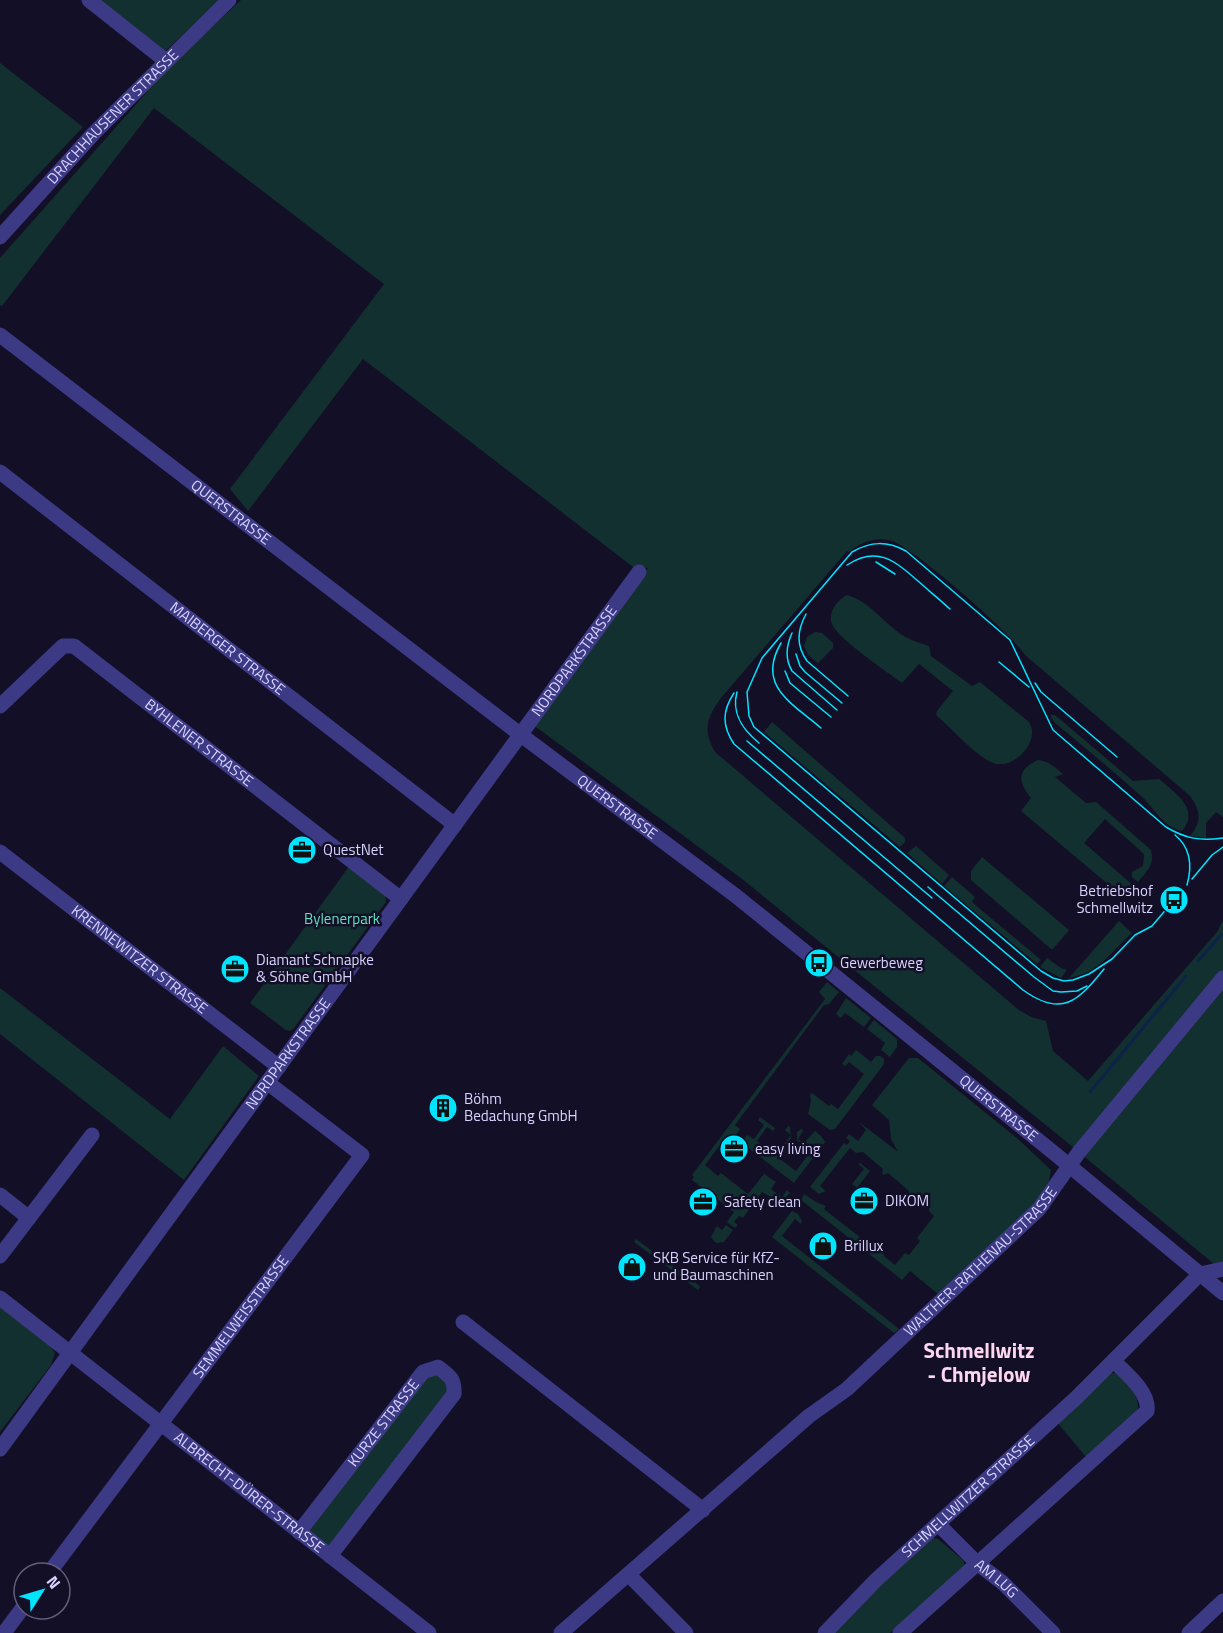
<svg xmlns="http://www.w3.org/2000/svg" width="1223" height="1633" font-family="'Titillium Web',sans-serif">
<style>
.green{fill:#12302f}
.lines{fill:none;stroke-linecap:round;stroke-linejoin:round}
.stream{stroke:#0c2248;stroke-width:3}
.minor{stroke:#3d3a85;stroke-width:15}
.tram{stroke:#00e5ff;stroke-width:1.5}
.labels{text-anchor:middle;stroke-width:5;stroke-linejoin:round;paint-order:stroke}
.street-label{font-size:15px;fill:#d9d4ff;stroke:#130f26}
.poi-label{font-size:15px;fill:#d9d4ff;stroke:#130f26;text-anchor:start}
.park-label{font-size:15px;fill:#5fe0c0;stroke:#130f26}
.district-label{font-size:21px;font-weight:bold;fill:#ffd6f0;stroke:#130f26}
</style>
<rect width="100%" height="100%" fill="#130f26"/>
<!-- green -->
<g class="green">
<polygon points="97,0 220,0 164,52"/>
<path d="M241,0h982v817l-7,-5 -10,11v15l-16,-2c13,-15 10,-27 -1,-41l-164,-140c-14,-22 -110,-106 -133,-114 -16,-5 -31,1 -43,11l-2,-1 -126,147c-15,21 -18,32 -6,54l304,258 12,7 15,4 7,30 35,30 129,-149 6,-12v343l-9,1 -151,-125 -321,-260 -210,-155 116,-156 -15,-1 -270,-208 -115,152 -18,-22 154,-205 -230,-176 -152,198 -2,-1v-47l170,-192z"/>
<polygon points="0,63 83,127 0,215"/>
<path d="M847,595c22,6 36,27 55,40 8,5 18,8 27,11l2,10 41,30 8,-4 48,39c15,18 -14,50 -35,42 -17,-7 -42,-35 -57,-48l1,-4 16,-20 -34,-27 -17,19c-15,-11 -62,-43 -69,-57 -7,-12 4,-26 14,-31z"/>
<polygon points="815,632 822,633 833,643 833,648 818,663 808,655 804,646 807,637"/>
<path d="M1050,715h5l78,66 26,-2c15,13 42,30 23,52 -20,-4 -28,-24 -42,-36 -28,-25 -57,-49 -86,-73z"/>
<polygon points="772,722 905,838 905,842 900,847 764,732"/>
<path d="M1038,760c11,1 16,7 25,14l-8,3 31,26 10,-1 55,48c4,15 -4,21 -13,32l-6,-5v-5l11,-6 1,-12 -39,-35 -21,24 50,43c-9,8 -16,5 -25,-1l-88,-74 10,-13c-13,-16 -15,-28 7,-38z"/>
<polygon points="916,846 949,875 942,884 907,853"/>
<polygon points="982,857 1069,930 1053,949 1051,949 971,880 971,871"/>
<polygon points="350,865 385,894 386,902 294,1028 290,1031 286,1030 250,1003"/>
<polygon points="952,877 975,897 972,902 1041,960 1037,964 944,886"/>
<path d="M1119,921l13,12c-21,18 -32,40 -63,45z"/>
<polygon points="1047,958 1061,968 1067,970 1061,978 1040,967"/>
<polygon points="827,982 839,992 829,1004 824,1005 735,1125 740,1129 736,1135 743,1140 747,1135 754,1139 764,1125 758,1120 760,1117 775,1128 773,1131 767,1127 757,1141 762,1145 758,1151 765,1157 770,1151 776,1155 791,1135 785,1130 788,1126 790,1127 791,1138 777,1157 796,1171 811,1151 797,1140 797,1132 801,1129 803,1131 798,1139 804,1143 815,1131 821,1136 825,1142 794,1183 743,1144 740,1148 726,1137 705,1165 718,1176 721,1173 748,1194 764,1174 776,1182 771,1189 782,1197 787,1190 790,1193 783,1200 778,1201 762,1192 743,1218 739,1216 734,1222 738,1225 735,1228 727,1222 734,1212 692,1180 694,1177 692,1175 825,999 819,992"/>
<polygon points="0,988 170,1119 223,1046 259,1076 184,1180 0,1034"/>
<polygon points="846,998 871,1018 864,1027 845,1013 841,1018 836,1014"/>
<polygon points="874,1020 897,1039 897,1047 890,1057 881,1050 885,1043 867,1029"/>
<polygon points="856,1050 871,1062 876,1056 880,1056 884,1059 884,1064 835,1129 830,1130 808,1114 811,1101 810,1095 812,1093 829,1106 831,1104 838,1109 864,1074 849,1062 845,1066 842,1064 849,1054 851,1056"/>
<polygon points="909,1058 918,1058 1018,1139 1051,1170 1048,1187 1036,1203 938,1294 910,1271 902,1280 801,1200 804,1194 816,1202 826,1206 824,1209 875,1249 875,1246 883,1252 884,1256 895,1265 905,1253 909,1255 920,1241 917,1238 934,1216 929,1211 929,1207 915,1195 911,1196 909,1195 909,1191 888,1173 884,1175 882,1173 883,1169 863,1152 856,1153 850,1148 820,1186 826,1191 819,1194 810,1187 844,1143 847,1145 850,1141 846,1138 849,1134 858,1141 866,1130 859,1122 898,1152 891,1139 889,1120 872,1105"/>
<polygon points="860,1163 870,1171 857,1188 852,1184 864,1169 858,1164"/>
<polygon points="792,1211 798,1214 802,1221 801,1224 795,1219 782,1236 899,1329 894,1333 772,1237"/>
<polygon points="726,1225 733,1230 724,1242 716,1243 711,1237 717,1226 722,1230"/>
<polygon points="636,1239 697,1284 700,1287 698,1290 634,1242"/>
<polygon points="0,1306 49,1344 55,1353 51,1365 0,1432"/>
<polygon points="435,1372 448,1381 447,1394 329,1550 304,1531 423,1376"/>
<path d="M1110,1373h6c11,12 26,22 21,40l-50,45 -31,-37z"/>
<polygon points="930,1537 938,1539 963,1560 965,1565 963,1569 890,1633 832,1633"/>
</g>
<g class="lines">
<!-- stream -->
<g class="stream">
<polyline points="1198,961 1222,934"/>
<polyline points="1090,1092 1186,976"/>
</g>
<!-- minor -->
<g class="minor">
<polyline points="89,0 166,61"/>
<path id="s1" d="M0,237l94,-104 135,-133"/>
<path id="s2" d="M0,335l521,400 215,161 318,257 169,140"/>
<path id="s3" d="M0,472l455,353"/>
<path id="s4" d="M0,706l63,-60h11l327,253"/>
<path id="s5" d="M0,852l279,215"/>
<polyline points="0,1195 29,1218"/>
<polyline points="0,1256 92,1135"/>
<path id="s6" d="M0,1298l429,335"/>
<polyline points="463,1322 703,1510"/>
<path id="s7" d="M0,1449l639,-877"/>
<path id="s8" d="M938,1524l39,39 26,20 50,50"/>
<path id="s9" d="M299,1532l124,-160 15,-5c12,9 17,12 16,27l-124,162"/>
<path id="s10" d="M49,1573l313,-418 -94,-72"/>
<polyline points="629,1575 686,1633"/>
<polyline points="4,1633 24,1606"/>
<path id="s11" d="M561,1633l248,-217 38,-27 192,-180 40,-57 144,-174"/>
<path id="s12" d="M825,1633l51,-53 200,-182 124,-124 23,-5"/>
<path d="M900,1633l247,-222c3,-19 -21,-37 -33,-50"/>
<polyline points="1189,1633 1223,1601"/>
</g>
<!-- tram -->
<g class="tram">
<polyline points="876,562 895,574"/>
<path d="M847,565c30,-20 48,-4 71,16 10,9 21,18 32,28"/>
<path d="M806,614c-9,17 -10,31 1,47l41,35"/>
<path d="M792,633c-6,13 -7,26 0,38l45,39"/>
<path d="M781,643c-25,43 11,60 40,85"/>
<polyline points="796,654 800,666 805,672 842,703"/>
<polyline points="999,662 1029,687"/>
<polyline points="785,671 790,683 831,717"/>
<polyline points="1035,683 1041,692 1117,757"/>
<path d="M737,692c-6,22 6,38 22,51"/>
<path d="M734,693c-12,18 -12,33 0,51l289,246c39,28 55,11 81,-21"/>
<polyline points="747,741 932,898"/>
<path d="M1175,835c16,13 17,32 12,50"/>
<polyline points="1192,879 1212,855 1223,847"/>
<polyline points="928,887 1034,977 1053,991 1061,992 1077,991 1087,986"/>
<path d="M1174,900l-22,26 -17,9 -23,24 -23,15 -16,6 -9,1 -11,-3 -12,-7 -287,-244 -5,-11 -2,-24 15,-34 90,-106c19,-11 35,-11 54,-1l104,89 43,90 113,97c20,12 34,14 57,11"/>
</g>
</g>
<!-- icons -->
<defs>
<g id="office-disc" transform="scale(1.5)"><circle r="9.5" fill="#00e5ff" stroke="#130f26"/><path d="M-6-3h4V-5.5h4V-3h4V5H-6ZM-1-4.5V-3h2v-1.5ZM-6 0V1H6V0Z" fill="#111"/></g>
<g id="bus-disc" transform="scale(1.5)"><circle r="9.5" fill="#00e5ff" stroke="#130f26"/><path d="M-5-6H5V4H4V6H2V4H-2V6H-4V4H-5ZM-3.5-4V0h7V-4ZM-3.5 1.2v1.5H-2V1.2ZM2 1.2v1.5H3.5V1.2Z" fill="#111"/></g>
<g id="building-disc" transform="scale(1.5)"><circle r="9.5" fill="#00e5ff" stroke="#130f26"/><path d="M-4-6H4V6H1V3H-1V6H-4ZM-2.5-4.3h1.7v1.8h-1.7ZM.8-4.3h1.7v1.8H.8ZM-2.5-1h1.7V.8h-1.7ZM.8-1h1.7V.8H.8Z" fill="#111"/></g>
<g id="shop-disc" transform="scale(1.5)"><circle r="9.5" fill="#00e5ff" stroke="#130f26"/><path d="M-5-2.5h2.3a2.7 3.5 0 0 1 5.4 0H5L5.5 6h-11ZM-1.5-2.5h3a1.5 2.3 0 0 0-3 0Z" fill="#111"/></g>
</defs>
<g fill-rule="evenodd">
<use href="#office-disc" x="302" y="850"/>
<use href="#bus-disc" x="1174" y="900"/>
<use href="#bus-disc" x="819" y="963"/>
<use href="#office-disc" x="235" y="969"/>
<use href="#building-disc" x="443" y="1108"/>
<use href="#office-disc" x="734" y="1149"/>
<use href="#office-disc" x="864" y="1201"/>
<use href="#office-disc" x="703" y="1202"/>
<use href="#shop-disc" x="823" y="1246"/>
<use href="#shop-disc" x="632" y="1267"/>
</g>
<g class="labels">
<!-- street labels -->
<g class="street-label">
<text dy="5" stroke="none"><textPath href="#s1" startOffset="165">DRACHHAUSENER STRASSE</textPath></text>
<text dy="5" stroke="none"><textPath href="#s2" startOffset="291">QUERSTRASSE</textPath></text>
<text dy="5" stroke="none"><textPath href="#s3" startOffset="288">MAIBERGER STRASSE</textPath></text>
<text dy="5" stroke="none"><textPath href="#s7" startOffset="975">NORDPARKSTRASSE</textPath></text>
<text dy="5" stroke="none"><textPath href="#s4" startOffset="256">BYHLENER STRASSE</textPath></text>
<text dy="5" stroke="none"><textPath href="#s2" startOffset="777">QUERSTRASSE</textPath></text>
<text dy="5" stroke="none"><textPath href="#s5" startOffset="176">KRENNEWITZER STRASSE</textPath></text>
<text dy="5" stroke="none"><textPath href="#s7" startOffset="489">NORDPARKSTRASSE</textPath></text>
<text dy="5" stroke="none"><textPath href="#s2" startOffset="1263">QUERSTRASSE</textPath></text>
<text dy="5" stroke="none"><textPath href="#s11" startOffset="561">WALTHER-RATHENAU-STRASSE</textPath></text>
<text dy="5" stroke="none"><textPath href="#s10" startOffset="320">SEMMELWEISSTRASSE</textPath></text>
<text dy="5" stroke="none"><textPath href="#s9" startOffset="138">KURZE STRASSE</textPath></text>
<text dy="5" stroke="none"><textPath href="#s6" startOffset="316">ALBRECHT-DÜRER-STRASSE</textPath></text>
<text dy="5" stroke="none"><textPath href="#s12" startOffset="198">SCHMELLWITZER STRASSE</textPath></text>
<text dy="5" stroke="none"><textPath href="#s8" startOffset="80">AM LUG</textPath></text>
</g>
<!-- poi labels -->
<g class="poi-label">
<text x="323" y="855">QuestNet</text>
<text x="1153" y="896" text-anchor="end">Betriebshof<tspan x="1153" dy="17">Schmellwitz</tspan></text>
<text x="256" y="965">Diamant Schnapke<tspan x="256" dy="17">&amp; Söhne GmbH</tspan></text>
<text x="840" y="968">Gewerbeweg</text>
<text x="464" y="1104">Böhm<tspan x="464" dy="17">Bedachung GmbH</tspan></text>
<text x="755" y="1154">easy living</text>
<text x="885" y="1206">DIKOM</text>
<text x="724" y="1207">Safety clean</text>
<text x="844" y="1251">Brillux</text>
<text x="653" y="1263">SKB Service für KfZ-<tspan x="653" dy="17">und Baumaschinen</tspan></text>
</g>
<!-- park labels -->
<g class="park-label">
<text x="342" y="924">Bylenerpark</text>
</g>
<!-- district labels -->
<g class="district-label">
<text x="979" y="1358">Schmellwitz<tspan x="979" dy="24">- Chmjelow</tspan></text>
</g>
</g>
<!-- north arrow -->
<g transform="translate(42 1591) rotate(53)"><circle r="28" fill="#130f26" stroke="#625e7d" stroke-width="1.5"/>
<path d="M0-4.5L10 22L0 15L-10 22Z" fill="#00e5ff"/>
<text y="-9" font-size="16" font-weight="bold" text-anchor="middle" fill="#d9d4ff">N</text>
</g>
</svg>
